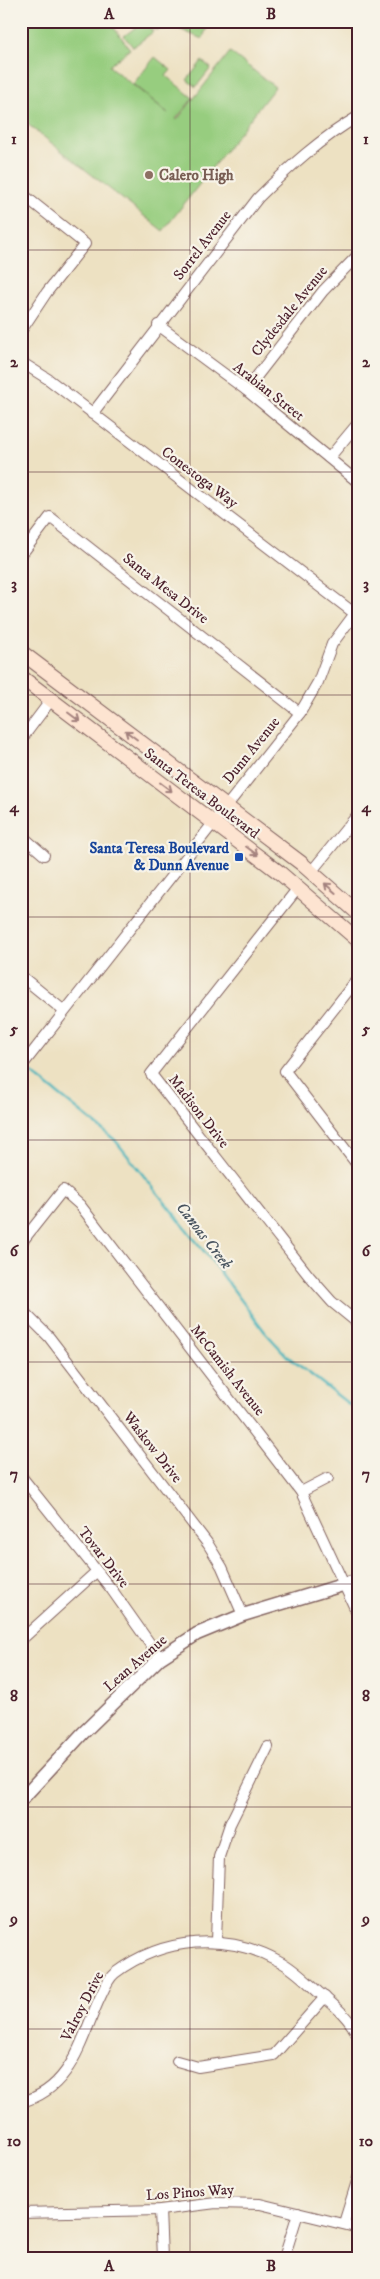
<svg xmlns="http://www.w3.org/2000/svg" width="380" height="2279" font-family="'IM FELL DW Pica',serif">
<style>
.green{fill:#97cd7f;stroke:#707655}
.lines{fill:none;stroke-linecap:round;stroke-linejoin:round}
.stream{stroke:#45b4bc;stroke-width:2.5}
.minor-casing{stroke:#836360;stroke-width:12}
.tertiary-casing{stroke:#836360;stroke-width:15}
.secondary-casing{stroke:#836360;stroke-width:16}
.minor{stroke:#fff;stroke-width:10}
.tertiary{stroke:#fff;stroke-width:12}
.secondary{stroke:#fde4d1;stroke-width:14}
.oneway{stroke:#a4827e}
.grid{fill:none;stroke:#4a1f2b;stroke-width:1;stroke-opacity:0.55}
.education-dot{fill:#8d6e63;stroke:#f7f3e8;stroke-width:2}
.transit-dot{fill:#1a4fb4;stroke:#f7f3e8;stroke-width:2}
.labels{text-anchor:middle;stroke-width:4.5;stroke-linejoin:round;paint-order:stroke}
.education-label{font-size:15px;font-weight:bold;fill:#785e54;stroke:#f7f3e8;text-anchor:start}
.street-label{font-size:15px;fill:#4a1f2b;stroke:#f7f3e8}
.transit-label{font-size:15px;font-weight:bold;fill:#164399;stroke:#f7f3e8;text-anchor:end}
.water-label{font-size:16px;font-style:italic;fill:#48535e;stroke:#f7f3e8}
.neatline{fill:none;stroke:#4a1f2b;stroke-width:2}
.grid-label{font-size:16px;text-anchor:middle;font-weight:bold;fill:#4a1f2b}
</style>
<rect width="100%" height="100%" fill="#f7f3e8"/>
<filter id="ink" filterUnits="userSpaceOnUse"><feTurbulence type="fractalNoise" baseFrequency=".02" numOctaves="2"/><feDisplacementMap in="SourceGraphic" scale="10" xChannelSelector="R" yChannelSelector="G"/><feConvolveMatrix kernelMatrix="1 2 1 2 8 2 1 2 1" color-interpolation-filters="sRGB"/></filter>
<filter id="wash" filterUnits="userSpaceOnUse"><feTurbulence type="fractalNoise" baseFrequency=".0096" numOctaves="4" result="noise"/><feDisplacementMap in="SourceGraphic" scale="20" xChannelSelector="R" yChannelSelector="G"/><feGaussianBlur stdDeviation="1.12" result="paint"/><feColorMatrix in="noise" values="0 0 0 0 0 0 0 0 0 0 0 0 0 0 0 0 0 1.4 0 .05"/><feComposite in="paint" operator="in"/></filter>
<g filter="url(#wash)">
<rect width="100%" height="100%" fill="#ede1c2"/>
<!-- green -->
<g class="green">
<polygon points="21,21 109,21 130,49 109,66 168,113 133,84 155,57 171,70 166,76 193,98 176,119 177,120 230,52 275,87 163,231 21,119"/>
<polygon points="144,21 153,32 133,47 124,36"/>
<polygon points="148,21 179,21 176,28 155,30"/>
<polygon points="182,21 197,21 208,26 202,39 179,29"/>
<polygon points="202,61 211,68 196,87 187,80"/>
</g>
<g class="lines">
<!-- stream -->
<polyline class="stream" points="32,1073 115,1140 215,1265 265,1332 287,1356 359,1412"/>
</g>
</g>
<g filter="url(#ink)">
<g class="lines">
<!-- minor casing -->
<g class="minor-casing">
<g id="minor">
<polyline points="21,193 85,244 47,292 21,331"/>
<polyline points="158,325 246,390 359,483"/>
<polyline points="21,362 48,379 354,613 359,619"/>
<polyline points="246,390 323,291 359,254"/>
<path d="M92,414l166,-216c31,-31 63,-60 101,-82"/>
<polyline points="329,458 359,422"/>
<polyline points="21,555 50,517 300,713"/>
<polyline points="21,740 51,700"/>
<polyline points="21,835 44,855"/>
<polyline points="311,872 359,813"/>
<polyline points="298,888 151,1074 309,1276 332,1302 359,1324"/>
<polyline points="21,976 64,1011"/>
<polyline points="359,977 285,1071 359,1167"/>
<polyline points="21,1067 300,713 318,682 332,644 359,608"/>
<polyline points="21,1243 63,1190 80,1205 301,1492 359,1617"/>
<polyline points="21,1309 49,1337 208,1544 222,1567 243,1615"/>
<polyline points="21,1476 112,1590 160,1658"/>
<polyline points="301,1492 328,1478"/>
<polyline points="21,1640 96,1572"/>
<polyline points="216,1941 219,1857 230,1824 268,1747"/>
<polyline points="177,2061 198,2067 274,2055 325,1997"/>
<path d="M21,2102c49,-12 59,-59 77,-100 4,-8 9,-23 17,-29 48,-36 111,-41 164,-12 14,7 26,19 38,30 16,13 35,28 42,48"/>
<polyline points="160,2210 162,2258"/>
<polyline points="21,2213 160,2210 216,2203 260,2204 359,2228"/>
<polyline points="344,2223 359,2175"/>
<polyline points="284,2258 298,2213"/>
</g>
</g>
<!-- tertiary casing -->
<g class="tertiary-casing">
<polyline id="tertiary" points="21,1800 83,1733 160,1658 197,1634 243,1615 359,1580"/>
</g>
<!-- secondary casing -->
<g class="secondary-casing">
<g id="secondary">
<polyline points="21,652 301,863 359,914"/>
<polyline points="21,677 280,873 359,941"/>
</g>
</g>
<!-- minor -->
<use href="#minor" class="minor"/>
<!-- tertiary -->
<use href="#tertiary" class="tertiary"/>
<!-- secondary -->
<use href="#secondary" class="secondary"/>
</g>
<!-- one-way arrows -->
<defs><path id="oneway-shaft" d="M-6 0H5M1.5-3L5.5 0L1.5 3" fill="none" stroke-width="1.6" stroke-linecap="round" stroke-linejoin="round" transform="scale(1.25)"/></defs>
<g class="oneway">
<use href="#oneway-shaft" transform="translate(74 717) rotate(37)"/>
<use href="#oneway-shaft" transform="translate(131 735) rotate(-143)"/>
<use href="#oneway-shaft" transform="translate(166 787) rotate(37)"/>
<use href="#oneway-shaft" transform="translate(252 851) rotate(37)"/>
<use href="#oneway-shaft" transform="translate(330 888) rotate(-139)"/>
</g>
</g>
<!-- grid -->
<path class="grid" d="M190,21v2237M21,250h338M21,472h338M21,695h338M21,917h338M21,1140h338M21,1362h338M21,1584h338M21,1807h338M21,2029h338"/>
<!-- markers -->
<circle class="education-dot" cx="149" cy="175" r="5"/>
<rect class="transit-dot" x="234" y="852" width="10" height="10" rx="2.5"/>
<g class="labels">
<!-- education labels -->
<g class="education-label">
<text x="159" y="180">Calero High</text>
</g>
<!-- street labels -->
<g class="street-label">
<text transform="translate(202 245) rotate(-52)" y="5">Sorrel Avenue</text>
<text transform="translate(289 311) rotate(-51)" y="5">Clydesdale Avenue</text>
<text transform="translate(269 391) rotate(38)" y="5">Arabian Street</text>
<text transform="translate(200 477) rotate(37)" y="5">Conestoga Way</text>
<text transform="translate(166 588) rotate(38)" y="5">Santa Mesa Drive</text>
<text transform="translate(251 750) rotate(-51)" y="5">Dunn Avenue</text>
<text transform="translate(202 793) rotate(37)" y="5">Santa Teresa Boulevard</text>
<text transform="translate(199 1111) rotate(52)" y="5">Madison Drive</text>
<text transform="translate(228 1370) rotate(52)" y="5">McCamish Avenue</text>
<text transform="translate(153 1447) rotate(52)" y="5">Waskow Drive</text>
<text transform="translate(104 1557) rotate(52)" y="5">Tovar Drive</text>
<text transform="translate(135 1663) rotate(-41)" y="5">Lean Avenue</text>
<text transform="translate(82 2006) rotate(-63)" y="5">Valroy Drive</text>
<text transform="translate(190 2192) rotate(-4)" y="5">Los Pinos Way</text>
</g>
<!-- transit labels -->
<g class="transit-label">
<text x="229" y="853">Santa Teresa Boulevard<tspan x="229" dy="17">&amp; Dunn Avenue</tspan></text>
</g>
<!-- water labels -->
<g class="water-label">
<text transform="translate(205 1235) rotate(52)" y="6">Canoas Creek</text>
</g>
</g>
<!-- margin -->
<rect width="380" height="2279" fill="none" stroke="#f7f3e8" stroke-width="55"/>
<rect x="28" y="28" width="324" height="2224" class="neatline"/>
<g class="grid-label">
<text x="109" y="19">A</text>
<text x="271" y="19">B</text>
<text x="14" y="144">1</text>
<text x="366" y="144">1</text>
<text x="14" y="367">2</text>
<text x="366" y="367">2</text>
<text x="14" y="589">3</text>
<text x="366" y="589">3</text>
<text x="14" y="812">4</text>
<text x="366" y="812">4</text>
<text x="14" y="1034">5</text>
<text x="366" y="1034">5</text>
<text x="14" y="1256">6</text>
<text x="366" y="1256">6</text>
<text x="14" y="1479">7</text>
<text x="366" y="1479">7</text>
<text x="14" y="1701">8</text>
<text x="366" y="1701">8</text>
<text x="14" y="1924">9</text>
<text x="366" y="1924">9</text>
<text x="14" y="2146">10</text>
<text x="366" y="2146">10</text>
<text x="109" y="2271">A</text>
<text x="271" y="2271">B</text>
</g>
</svg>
